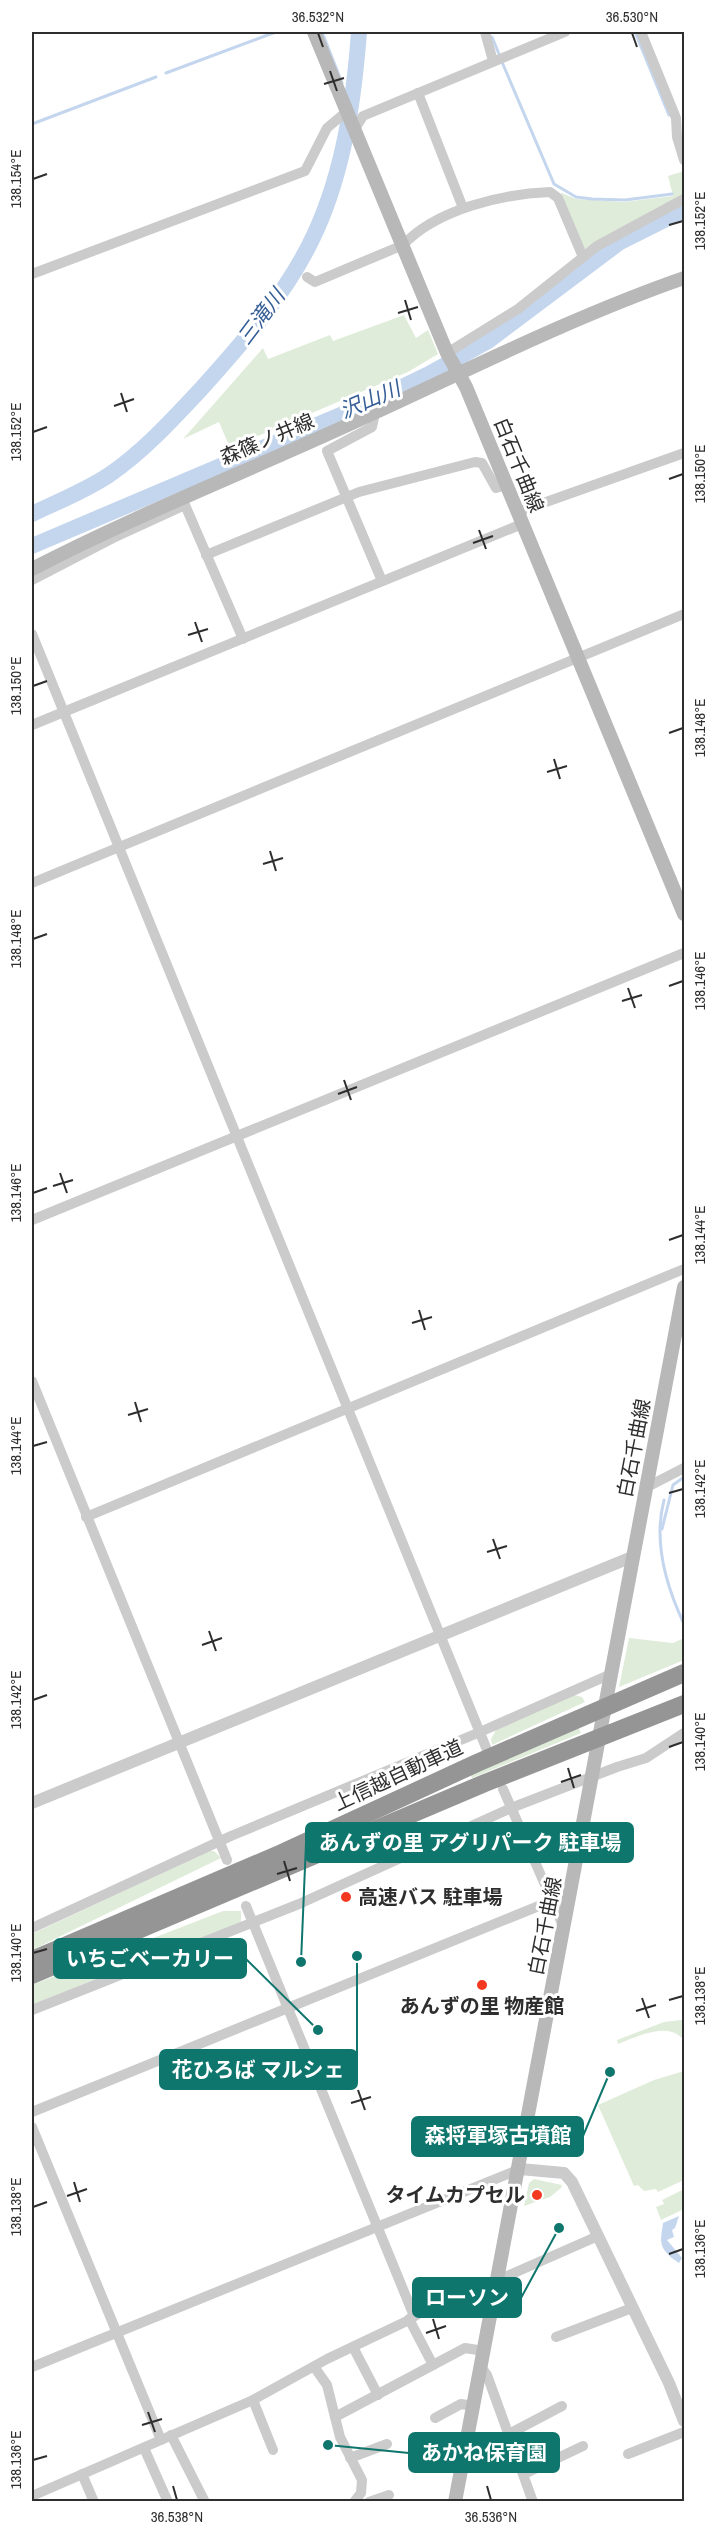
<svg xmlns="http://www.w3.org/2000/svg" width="716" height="2533" font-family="'Archivo Narrow','Noto Sans JP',sans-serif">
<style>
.green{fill:#e0ecda}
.water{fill:#c4d6ee}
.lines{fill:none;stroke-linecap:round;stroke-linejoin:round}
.stream{stroke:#c4d6ee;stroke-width:3}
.river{stroke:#c4d6ee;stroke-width:16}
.minor{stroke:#cbcbcb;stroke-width:10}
.tertiary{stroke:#cbcbcb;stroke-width:12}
.secondary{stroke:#b8b8b8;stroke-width:14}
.motorway{stroke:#959595;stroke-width:18}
.ticks{fill:none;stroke:#2e2e2e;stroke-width:2}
.poi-dot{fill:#f33a21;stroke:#fff;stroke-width:2}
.labels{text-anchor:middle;stroke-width:6;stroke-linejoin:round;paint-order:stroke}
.street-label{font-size:20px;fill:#2e2e2e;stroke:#fff}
.poi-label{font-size:20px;font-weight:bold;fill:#2e2e2e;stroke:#fff;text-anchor:start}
.water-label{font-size:21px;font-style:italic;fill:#355e96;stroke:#fff}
.leader{fill:none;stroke:#0f766e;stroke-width:2}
.callout-dot{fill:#0f766e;stroke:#fff;stroke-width:2}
.callout{fill:#0f766e;stroke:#0f766e;stroke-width:2}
.callout-label{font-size:21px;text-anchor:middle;font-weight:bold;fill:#fff}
.neatline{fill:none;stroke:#2e2e2e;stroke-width:2}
.ticks-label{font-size:15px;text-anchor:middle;fill:#2e2e2e}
</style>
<rect width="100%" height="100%" fill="#fff"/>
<!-- green -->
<g class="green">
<polygon points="684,171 684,196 584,249 560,194 562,193 576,199 624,202 673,196 668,176"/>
<polygon points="404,315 416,338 428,330 438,354 408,372 230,448 219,422 183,439 263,348 268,359 330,335 333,341"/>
<polygon points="629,1638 673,1643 684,1638 684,1660 619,1687"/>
<polygon points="571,1694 582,1697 585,1702 492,1745 491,1739 497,1728"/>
<polygon points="578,1726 581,1733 472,1778 470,1774"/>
<polygon points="209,1851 214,1851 221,1858 32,1950 32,1934"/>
<polygon points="223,1911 241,1911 241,1924 123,1970 119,1962 114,1965 117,1971 32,2005 32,1985"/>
<path d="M681,2020l3,1v19c-16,-19 -45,-4 -66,4l-1,-4 47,-18z"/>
<polygon points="684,2071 684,2180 658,2192 656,2189 644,2191 638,2185 634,2186 598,2105 654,2080"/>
<polygon points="534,2179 562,2185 561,2188 550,2197 524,2206 529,2183"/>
<polygon points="684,2189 684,2209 661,2220 656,2207 664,2204 662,2200"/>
</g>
<!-- water -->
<path class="water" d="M679,2216l-4,12 -3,2 2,7 -7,3 15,18 -3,5c-23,-15 -18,-23 -16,-40z"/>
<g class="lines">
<!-- stream -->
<g class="stream">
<polyline points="322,32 342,83"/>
<polyline points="635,32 669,115"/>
<polyline points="492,37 499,54"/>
<polyline points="502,62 554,184 576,197 592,199 625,200 672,194"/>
<polyline points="166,73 276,32"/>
<polyline points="32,124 156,77"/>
<path d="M664,1500c-11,42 2,86 20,124"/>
<polyline points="662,1529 673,1485 684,1477"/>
</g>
<!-- river -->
<g class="river">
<path d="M32,514c25,-12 53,-23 77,-39 35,-24 64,-56 93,-87 43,-48 87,-97 114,-157 28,-62 38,-132 43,-199"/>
<polyline points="32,546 371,402 429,374 488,341 620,242 684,210"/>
</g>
<!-- minor -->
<g class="minor">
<polyline points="485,32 493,61"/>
<polyline points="641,32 676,118 677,137 684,160"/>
<polyline points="418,93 463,208"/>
<polyline points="354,130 363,116 565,32"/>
<polyline points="32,274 305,171 327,128 346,112"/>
<path d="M307,277l8,5 88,-37c34,-36 99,-51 147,-53l8,6 25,59"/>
<polyline points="447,353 518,309 597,246 684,199"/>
<polyline points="375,413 372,427 327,451 382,581"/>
<polyline points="518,512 684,453"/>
<polyline points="206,555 359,492 475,462 482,463 496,488 506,485"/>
<polyline points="32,580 113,538 185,505 243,639"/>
<polyline points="32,634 487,1750"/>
<polyline points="32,725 522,524"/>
<polyline points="32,883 684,614"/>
<polyline points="32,1220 684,953"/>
<polyline points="32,1381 227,1860"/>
<polyline points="647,1487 684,1468"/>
<polyline points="86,1517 684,1269"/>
<polyline points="503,1789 564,1928"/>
<polyline points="246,1906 414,2316"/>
<polyline points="32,1928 231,1836 480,1732 611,1674"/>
<polyline points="32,2010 299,1904 511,1808 617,1767 646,1758 684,1733"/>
<polyline points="32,2112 551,1901"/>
<polyline points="32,2127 161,2440"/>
<polyline points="409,2319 433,2365"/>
<polyline points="556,2337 632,2308"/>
<polyline points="353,2347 378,2395"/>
<polyline points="32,2367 520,2169"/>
<polyline points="481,2367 487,2375 533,2502"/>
<polyline points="315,2368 327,2385 340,2437 362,2480 361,2493 354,2502"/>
<polyline points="253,2400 273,2450"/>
<polyline points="335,2417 465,2348 484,2351"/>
<polyline points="435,2418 461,2404 474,2406"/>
<polyline points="509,2434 562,2406"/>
<polyline points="171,2435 205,2502"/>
<polyline points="144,2448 168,2502"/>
<polyline points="628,2454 684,2432"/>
<polyline points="350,2458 387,2444"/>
<polyline points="82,2474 94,2502"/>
<polyline points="524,2474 583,2446"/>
<polyline points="32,2496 253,2400 327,2359 407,2321 448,2295 498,2280 598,2236"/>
<polyline points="369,2502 389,2495"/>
</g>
<!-- tertiary -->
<g class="tertiary">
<polyline points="32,1803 632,1557"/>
<polyline points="520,2169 564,2173 572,2182 669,2383 684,2421"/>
</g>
<!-- secondary -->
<g class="secondary">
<polyline points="314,32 447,353 466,387 684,914"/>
<path d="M32,569c112,-58 229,-103 344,-157 102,-47 202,-97 308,-134"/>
<polyline points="455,2502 684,1287"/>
</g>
<!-- motorway -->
<g class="motorway">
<polyline points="32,1960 282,1853 477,1763 684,1673"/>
<polyline points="32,1975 485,1783 684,1704"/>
</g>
</g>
<!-- ticks -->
<path class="ticks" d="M318,33l5,14M632,33l5,14M330,71l7,20M324,84l20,-6M33,179l14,-5M669,225l14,-4M405,300l6,20M398,313l20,-6M121,393l6,19M114,406l20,-7M33,432l14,-5M669,479l14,-5M479,530l7,19M473,543l20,-7M195,622l7,20M188,635l20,-6M33,686l14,-5M669,733l14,-5M554,759l6,20M547,772l20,-6M270,851l6,20M263,864l20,-6M33,939l14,-5M669,986l14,-5M628,988l7,20M622,1001l20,-6M344,1080l7,20M338,1094l19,-7M60,1173l7,20M53,1186l20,-6M33,1193l14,-5M669,1240l14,-5M419,1310l6,20M412,1323l20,-6M135,1402l6,20M128,1415l20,-6M33,1446l14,-4M669,1493l14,-4M493,1539l7,20M487,1552l20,-6M209,1631l7,20M202,1645l20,-7M33,1700l14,-5M669,1747l14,-5M568,1768l6,20M561,1782l20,-7M284,1861l6,20M277,1874l20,-6M33,1953l14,-4M642,1998l7,20M669,2000l14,-4M636,2011l20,-6M358,2090l7,20M351,2103l20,-6M74,2182l6,20M67,2196l20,-7M33,2207l14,-5M669,2254l14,-5M433,2319l6,20M426,2333l20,-7M148,2412l7,20M142,2425l20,-6M33,2460l14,-4M173,2486l4,14M487,2486l4,14"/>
<!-- markers -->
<g class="poi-dot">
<circle cx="346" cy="1897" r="6"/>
<circle cx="482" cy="1985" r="6"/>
<circle cx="537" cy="2195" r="6"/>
</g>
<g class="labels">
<!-- street labels -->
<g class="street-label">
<text transform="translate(267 439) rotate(-23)" y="7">森篠ノ井線</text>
<text transform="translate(519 465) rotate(68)" y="7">白石千曲線</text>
<text transform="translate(634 1448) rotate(-79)" y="7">白石千曲線</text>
<text transform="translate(398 1775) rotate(-25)" y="7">上信越自動車道</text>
<text transform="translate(545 1926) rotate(-79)" y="7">白石千曲線</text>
</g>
<!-- poi labels -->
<g class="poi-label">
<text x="358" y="1904">高速バス 駐車場</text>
<text x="482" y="2013" text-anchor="middle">あんずの里 物産館</text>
<text x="525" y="2202" text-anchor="end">タイムカプセル</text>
</g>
<!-- water labels -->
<g class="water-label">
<text transform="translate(261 317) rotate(-53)" y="7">三滝川</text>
<text transform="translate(370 400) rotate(-23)" y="7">沢山川</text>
</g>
</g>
<!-- callouts -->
<path class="leader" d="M301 1962L306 1843M318 2030L246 1959M357 1956L357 2069M610 2072L583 2136M559 2228L521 2298M328 2445L409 2453"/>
<g class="callout-dot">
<circle cx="301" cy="1962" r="6"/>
<circle cx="318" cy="2030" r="6"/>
<circle cx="357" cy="1956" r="6"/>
<circle cx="610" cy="2072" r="6"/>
<circle cx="559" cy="2228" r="6"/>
<circle cx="328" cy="2445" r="6"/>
</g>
<g class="callout">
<rect x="306" y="1823" width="327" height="39" rx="6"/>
<rect x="54" y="1939" width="192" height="39" rx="6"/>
<rect x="160" y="2050" width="197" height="39" rx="6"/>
<rect x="412" y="2117" width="171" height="39" rx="6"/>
<rect x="413" y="2278" width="108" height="39" rx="6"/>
<rect x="409" y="2433" width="150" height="39" rx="6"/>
</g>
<g class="callout-label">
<text x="470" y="1850">あんずの里 アグリパーク 駐車場</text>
<text x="150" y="1966">いちごベーカリー</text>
<text x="258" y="2077">花ひろば マルシェ</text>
<text x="498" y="2143">森将軍塚古墳館</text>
<text x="467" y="2305">ローソン</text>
<text x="484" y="2460">あかね保育園</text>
</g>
<!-- border -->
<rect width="716" height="2533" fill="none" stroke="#ffffff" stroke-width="66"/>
<rect x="33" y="33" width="650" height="2467" class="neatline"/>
<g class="ticks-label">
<text x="318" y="22">36.532°N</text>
<text x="632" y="22">36.530°N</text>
<text transform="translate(16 179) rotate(-90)" y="5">138.154°E</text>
<text transform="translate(700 221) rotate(-90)" y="5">138.152°E</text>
<text transform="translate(16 432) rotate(-90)" y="5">138.152°E</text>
<text transform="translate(700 474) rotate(-90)" y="5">138.150°E</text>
<text transform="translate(16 686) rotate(-90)" y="5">138.150°E</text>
<text transform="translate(700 728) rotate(-90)" y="5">138.148°E</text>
<text transform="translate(16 939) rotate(-90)" y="5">138.148°E</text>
<text transform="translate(700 981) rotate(-90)" y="5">138.146°E</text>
<text transform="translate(16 1193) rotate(-90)" y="5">138.146°E</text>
<text transform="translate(700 1235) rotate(-90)" y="5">138.144°E</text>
<text transform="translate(16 1446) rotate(-90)" y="5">138.144°E</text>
<text transform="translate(700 1489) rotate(-90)" y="5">138.142°E</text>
<text transform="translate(16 1700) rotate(-90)" y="5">138.142°E</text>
<text transform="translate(700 1742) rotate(-90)" y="5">138.140°E</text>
<text transform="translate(16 1953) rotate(-90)" y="5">138.140°E</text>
<text transform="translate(700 1996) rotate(-90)" y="5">138.138°E</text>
<text transform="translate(16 2207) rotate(-90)" y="5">138.138°E</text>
<text transform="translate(700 2249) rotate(-90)" y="5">138.136°E</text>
<text transform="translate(16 2460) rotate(-90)" y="5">138.136°E</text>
<text x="177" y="2522">36.538°N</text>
<text x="491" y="2522">36.536°N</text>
</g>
</svg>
